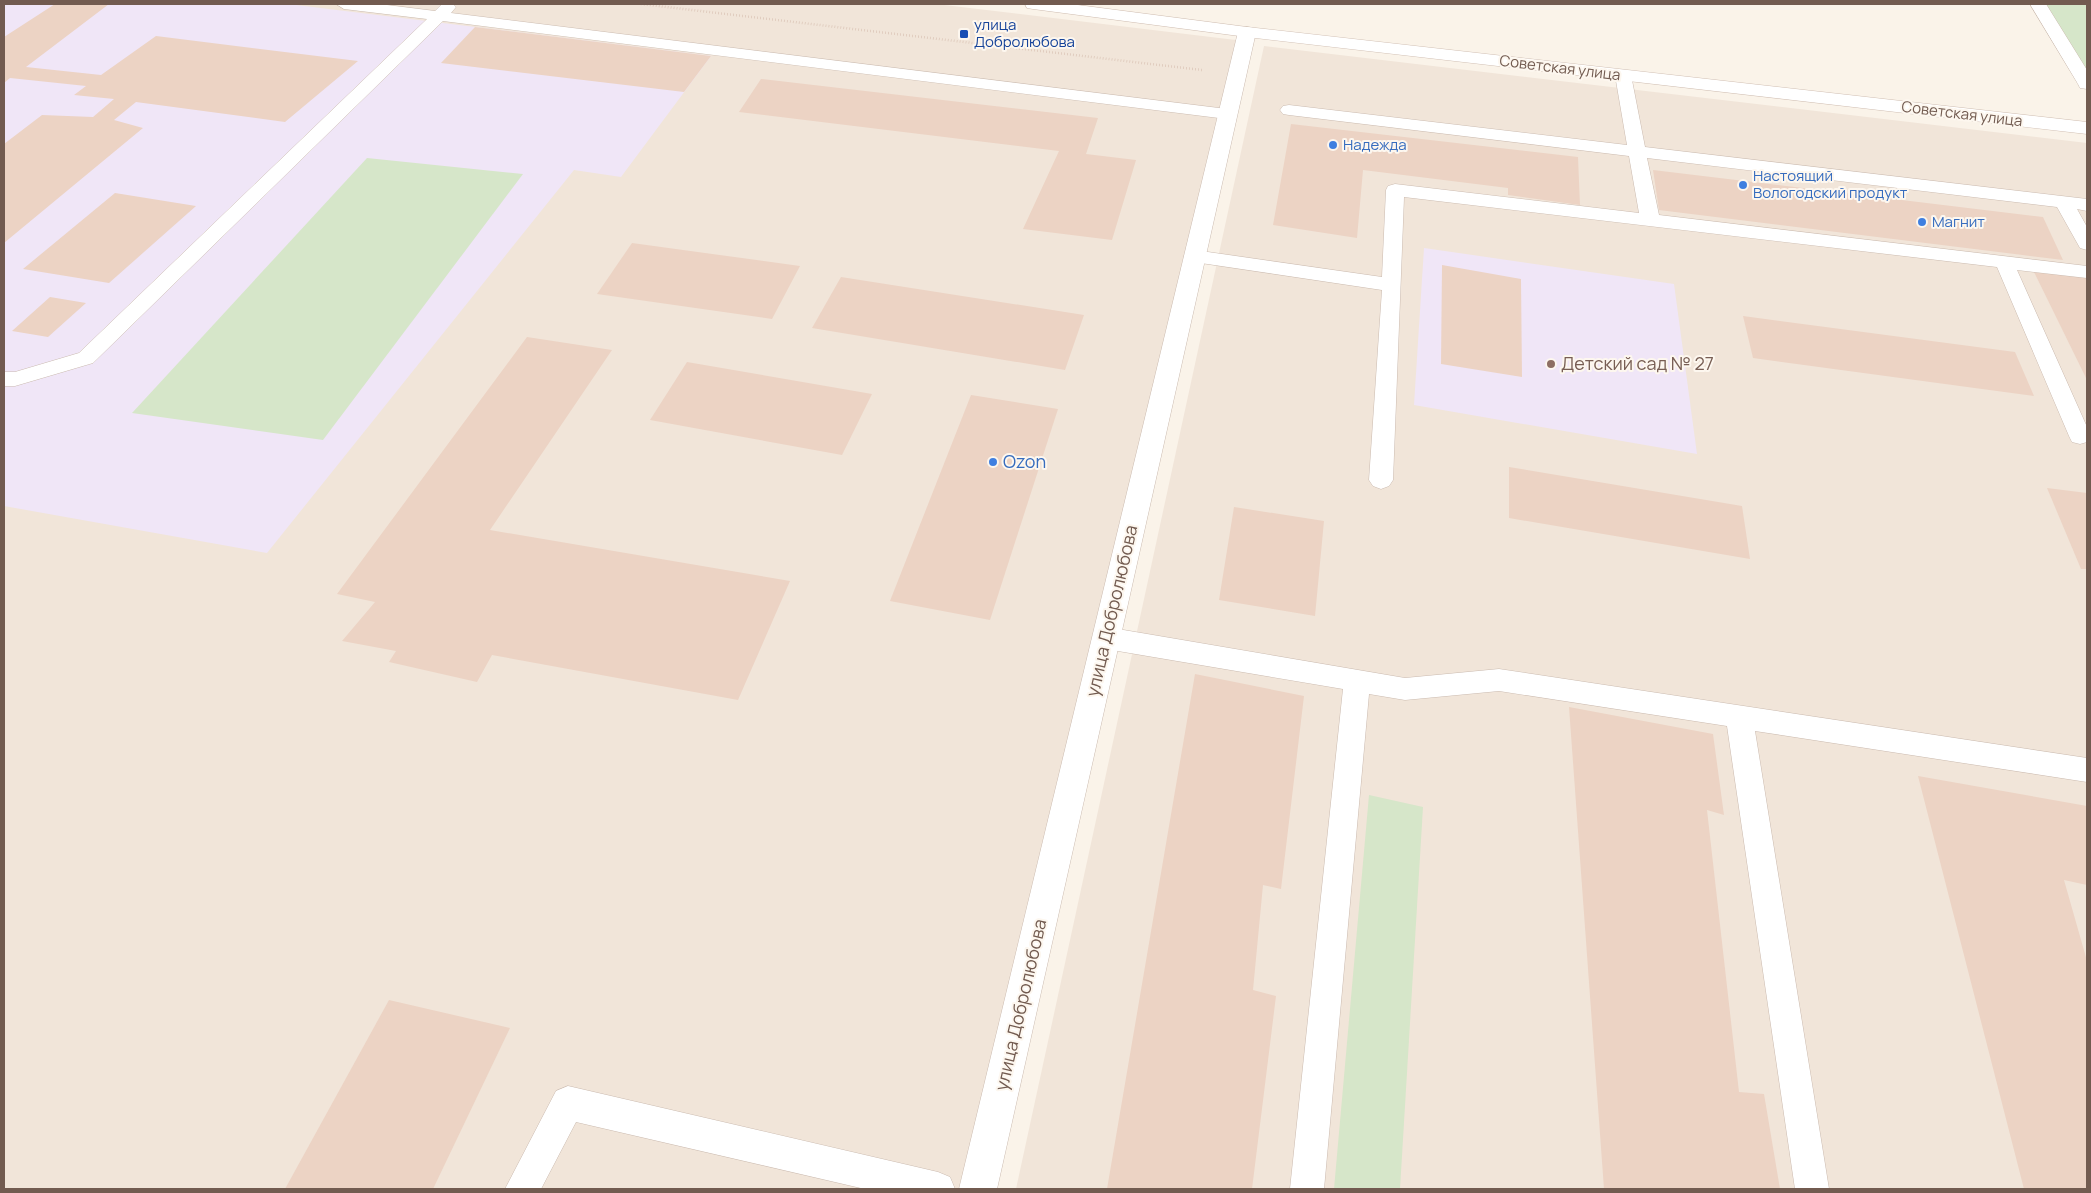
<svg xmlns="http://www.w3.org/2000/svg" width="2091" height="1193" font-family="Manrope,sans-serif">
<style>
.residential{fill:#f1e5d9}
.education{fill:#f0e6f7}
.green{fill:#d6e6c9}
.building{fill:#ecd3c4}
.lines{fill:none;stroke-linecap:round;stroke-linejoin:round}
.service-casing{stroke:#cbbbb0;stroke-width:1}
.minor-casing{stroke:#cbbbb0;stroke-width:1}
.secondary-casing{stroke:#cfbdb1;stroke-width:1}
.path{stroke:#d1b6a7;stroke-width:2.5;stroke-dasharray:0.5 2.5;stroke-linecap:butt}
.service{fill:#fff;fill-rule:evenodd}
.minor{fill:#fff;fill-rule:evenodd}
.secondary{fill:#fff;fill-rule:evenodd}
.transit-dot{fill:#1a4fb4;stroke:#fdf7ef;stroke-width:2}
.shop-dot{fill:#3f7fe0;stroke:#fdf7ef;stroke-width:2}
.education-dot{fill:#8d6e63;stroke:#fdf7ef;stroke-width:2}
.labels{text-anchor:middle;stroke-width:4;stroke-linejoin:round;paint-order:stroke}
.far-transit-label{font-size:15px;fill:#164399;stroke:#fdf7ef;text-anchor:start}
.far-street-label{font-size:15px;fill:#725b50;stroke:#fdf7ef}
.far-shop-label{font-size:15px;fill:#366cbe;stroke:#fdf7ef;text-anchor:start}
.education-label{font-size:18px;fill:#785e54;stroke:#fdf7ef;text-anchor:start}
.shop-label{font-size:18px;fill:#366cbe;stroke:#fdf7ef;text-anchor:start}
.street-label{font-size:18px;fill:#725b50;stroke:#fdf7ef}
</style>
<rect width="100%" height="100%" fill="#faf3e9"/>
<!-- residential -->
<g class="residential">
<polygon points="4,4 936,4 1244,41 978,1189 4,1189"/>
<polygon points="1264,46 2087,143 2087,1189 1016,1189"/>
</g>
<!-- education -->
<g class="education">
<polygon points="4,4 288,4 711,56 621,177 574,170 267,553 4,506"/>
<polygon points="1424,248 1674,284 1697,454 1414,405"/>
</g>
<!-- green -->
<g class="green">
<polygon points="2038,4 2087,4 2087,84"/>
<polygon points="367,158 523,174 323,440 132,413"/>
<polygon points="1369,795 1423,807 1400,1189 1334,1189"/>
</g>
<!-- building -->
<g class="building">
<polygon points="55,4 109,4 26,67 101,75 156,36 358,61 285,122 136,102 114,120 143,128 4,243 4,144 42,115 93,117 114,99 74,95 86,86 10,78 4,83 4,37"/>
<polygon points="475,27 711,56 684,92 441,63"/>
<polygon points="761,79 1098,118 1086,154 1136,160 1112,240 1023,229 1059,151 739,112"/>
<polygon points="1291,124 1578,157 1580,205 1508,195 1508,188 1363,170 1357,238 1273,225"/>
<polygon points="1653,170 2043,217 2063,260 1659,210"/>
<polygon points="115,193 196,206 109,283 23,269"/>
<polygon points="632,243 800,266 772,319 597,294"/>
<polygon points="1442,265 1521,279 1522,377 1441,364"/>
<polygon points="2034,272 2087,278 2087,380"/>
<polygon points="841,277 1084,315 1065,370 812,328"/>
<polygon points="50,297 86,303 48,337 12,331"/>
<polygon points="1743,316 2015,352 2034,396 1753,358"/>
<polygon points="527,337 612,350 490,530 790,581 738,700 492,655 477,682 389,662 396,651 342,641 375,602 337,594"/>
<polygon points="687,362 872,394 842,455 650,420"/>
<polygon points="971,395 1058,409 990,620 890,601"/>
<polygon points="1509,467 1742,506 1750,559 1509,518"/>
<polygon points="2047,488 2087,493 2087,569 2081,569"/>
<polygon points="1234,507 1324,521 1315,616 1219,600"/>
<polygon points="1195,674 1304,696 1281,889 1263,885 1253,990 1276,996 1252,1189 1107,1189"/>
<polygon points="1569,707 1713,734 1724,815 1707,810 1739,1092 1764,1094 1780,1189 1604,1189"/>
<polygon points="1918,776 2087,806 2087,885 2064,880 2087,961 2087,1189 2024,1189"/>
<polygon points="389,1000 510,1028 433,1189 285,1189"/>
</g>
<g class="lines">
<!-- service casing -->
<g class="service-casing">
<g id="service">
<polygon points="336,4 379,4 435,11 442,4 453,4 456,7 451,13 1227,109 1233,110 1236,114 1233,118 1227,119 443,21 93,363 15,386 4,386 4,372 15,372 79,353 427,19 344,9"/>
<polygon points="1623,70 1629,71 1631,75 1645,147 2087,199 2087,211 2077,209 2087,227 2087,250 2080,248 2057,207 1647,158 1659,215 2087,266 2087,278 2017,270 2087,427 2087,442 2080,444 2072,442 2069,436 1997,267 1404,197 1393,480 1389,486 1381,489 1373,486 1369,480 1382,290 1194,262 1187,260 1184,256 1187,252 1194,250 1382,277 1386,190 1388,186 1395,184 1639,213 1629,156 1289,115 1283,114 1280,110 1283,106 1289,105 1627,145 1615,75 1617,71"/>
<polygon points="1106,627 1405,678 1499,669 2087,758 2087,782 1755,731 1829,1189 1795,1189 1727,726 1499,691 1405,700 1369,694 1324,1189 1290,1189 1343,689 1106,649 1097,645 1093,638 1097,631"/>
<polygon points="568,1086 938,1172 950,1177 955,1189 865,1189 576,1122 541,1189 505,1189 556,1091"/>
</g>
</g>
<!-- minor casing -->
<g class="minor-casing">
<g id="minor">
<polygon points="2030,4 2046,4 2087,70 2087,89 2080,88 2078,84"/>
<polygon points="1247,27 1253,28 1256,32 997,1189 959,1189 1238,32 1241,28"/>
</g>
</g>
<!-- secondary casing -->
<g class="secondary-casing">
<polygon id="secondary" points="1025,4 1070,4 1247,27 2087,122 2087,134 1247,37 1033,9 1027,8"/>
</g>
<!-- path -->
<polyline class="path" points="641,4 1202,70"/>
<!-- service -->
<use href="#service" class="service"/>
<!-- minor -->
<use href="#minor" class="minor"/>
<!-- secondary -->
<use href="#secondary" class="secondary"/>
</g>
<!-- markers -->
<rect class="transit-dot" x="959" y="29" width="10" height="10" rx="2.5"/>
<g class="shop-dot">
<circle cx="1333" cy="145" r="5"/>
<circle cx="1743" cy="185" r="5"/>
<circle cx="1922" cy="222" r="5"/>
<circle cx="993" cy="462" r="5"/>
</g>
<circle class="education-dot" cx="1551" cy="364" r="5"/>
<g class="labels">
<!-- far-transit labels -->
<g class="far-transit-label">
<text x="974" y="30">улица<tspan x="974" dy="17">Добролюбова</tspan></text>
</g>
<!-- far-street labels -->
<g class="far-street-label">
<text transform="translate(1560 68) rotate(7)" y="5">Советская улица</text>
<text transform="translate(1962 114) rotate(7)" y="5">Советская улица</text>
</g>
<!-- far-shop labels -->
<g class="far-shop-label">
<text x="1343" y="150">Надежда</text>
<text x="1753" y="181">Настоящий<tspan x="1753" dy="17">Вологодский продукт</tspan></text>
<text x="1932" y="227">Магнит</text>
</g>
<!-- education labels -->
<g class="education-label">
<text x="1561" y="370">Детский сад № 27</text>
</g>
<!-- shop labels -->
<g class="shop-label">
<text x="1003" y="468">Ozon</text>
</g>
<!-- street labels -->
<g class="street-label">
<text transform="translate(1112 611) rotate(-77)" y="6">улица Добролюбова</text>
<text transform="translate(1021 1005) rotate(-77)" y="6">улица Добролюбова</text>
</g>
</g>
<!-- border -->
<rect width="2091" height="1193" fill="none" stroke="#725b50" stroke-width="10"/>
</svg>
